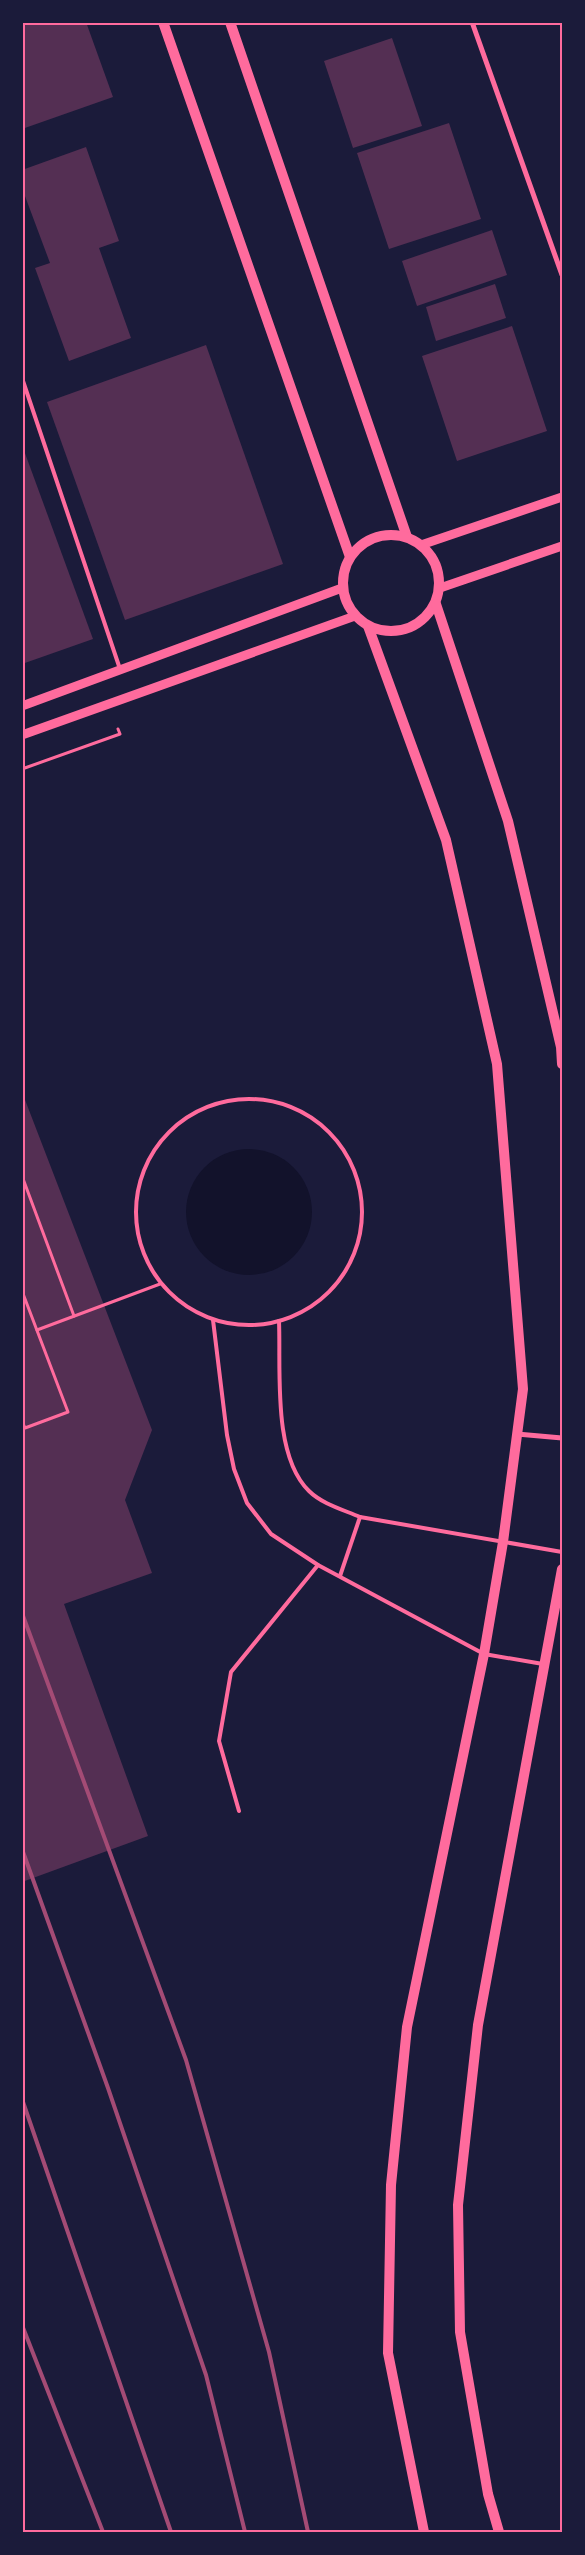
<svg xmlns="http://www.w3.org/2000/svg" width="585" height="2555" font-family="'Varela Round',sans-serif">
<style>
.water{fill:#12122b}
.building{fill:#542f53}
.lines{fill:none;stroke-linecap:round;stroke-linejoin:round}
.path{stroke:#ff6b9d;stroke-width:3}
.service{stroke:#ff6b9d;stroke-width:4}
.minor{stroke:#ff6b9d;stroke-width:5}
.tertiary{stroke:#ff6b9d;stroke-width:9}
.secondary{stroke:#ff6b9d;stroke-width:10}
.rail{stroke:#a44b75;stroke-width:4}
.neatline{fill:none;stroke:#ff6b9d;stroke-width:2}
</style>
<rect width="100%" height="100%" fill="#1b1b3a"/>
<!-- water -->
<circle class="water" cx="249" cy="1212" r="63"/>
<!-- building -->
<g class="building">
<polygon points="22,22 86,22 113,97 22,129"/>
<polygon points="392,38 422,126 353,148 324,61"/>
<polygon points="449,123 481,219 389,249 357,153"/>
<polygon points="86,147 119,241 99,248 131,338 69,361 35,268 50,263 22,188 22,170"/>
<polygon points="492,230 507,275 417,306 402,261"/>
<polygon points="495,284 506,318 436,341 426,307"/>
<polygon points="512,326 547,431 457,461 422,356"/>
<polygon points="206,345 283,564 125,620 47,402"/>
<polygon points="22,445 93,639 22,664"/>
<polygon points="22,1092 152,1430 125,1500 152,1573 64,1604 148,1836 22,1882"/>
</g>
<g class="lines">
<!-- path -->
<g class="path">
<polyline points="22,769 120,734 118,729"/>
<polyline points="22,1176 74,1316"/>
<polyline points="22,1291 68,1412 25,1428 22,1421"/>
<polyline points="37,1330 160,1284"/>
</g>
<!-- service -->
<g class="service">
<polyline points="22,378 120,669"/>
<circle cx="249" cy="1212" r="113"/>
<polyline points="213,1320 227,1435 234,1469 247,1503 271,1534 318,1565 484,1654 543,1664"/>
<path d="M279,1321c2,48 -7,134 30,170 13,13 35,19 51,26l202,35"/>
<polyline points="340,1576 360,1517"/>
<polyline points="239,1811 219,1741 231,1672 318,1565"/>
</g>
<!-- minor -->
<g class="minor">
<polyline points="472,22 562,275"/>
<polyline points="517,1434 562,1438"/>
</g>
<!-- tertiary -->
<g class="tertiary">
<polyline points="421,545 562,497"/>
<polyline points="440,588 562,546"/>
<polyline points="22,706 342,588"/>
<polyline points="22,735 355,616"/>
</g>
<!-- secondary -->
<g class="secondary">
<polyline points="163,22 350,557"/>
<polyline points="230,22 407,537"/>
<circle cx="391" cy="583" r="48"/>
<polyline points="436,604 508,821 561,1047 562,1064"/>
<polyline points="368,626 446,840 497,1064 523,1389 503,1542 484,1654 407,2027 391,2185 388,2353 424,2532"/>
<polyline points="499,2532 488,2494 460,2332 458,2205 478,2025 562,1569"/>
</g>
<!-- rail -->
<g class="rail">
<polyline points="22,1613 186,2060 269,2352 308,2532"/>
<polyline points="22,1849 108,2088 206,2375 245,2532"/>
<polyline points="22,2099 171,2532"/>
<polyline points="22,2325 103,2532"/>
</g>
</g>
<!-- border -->
<rect width="585" height="2555" fill="none" stroke="#1b1b3a" stroke-width="48"/>
<rect x="24" y="24" width="537" height="2507" class="neatline"/>
</svg>
